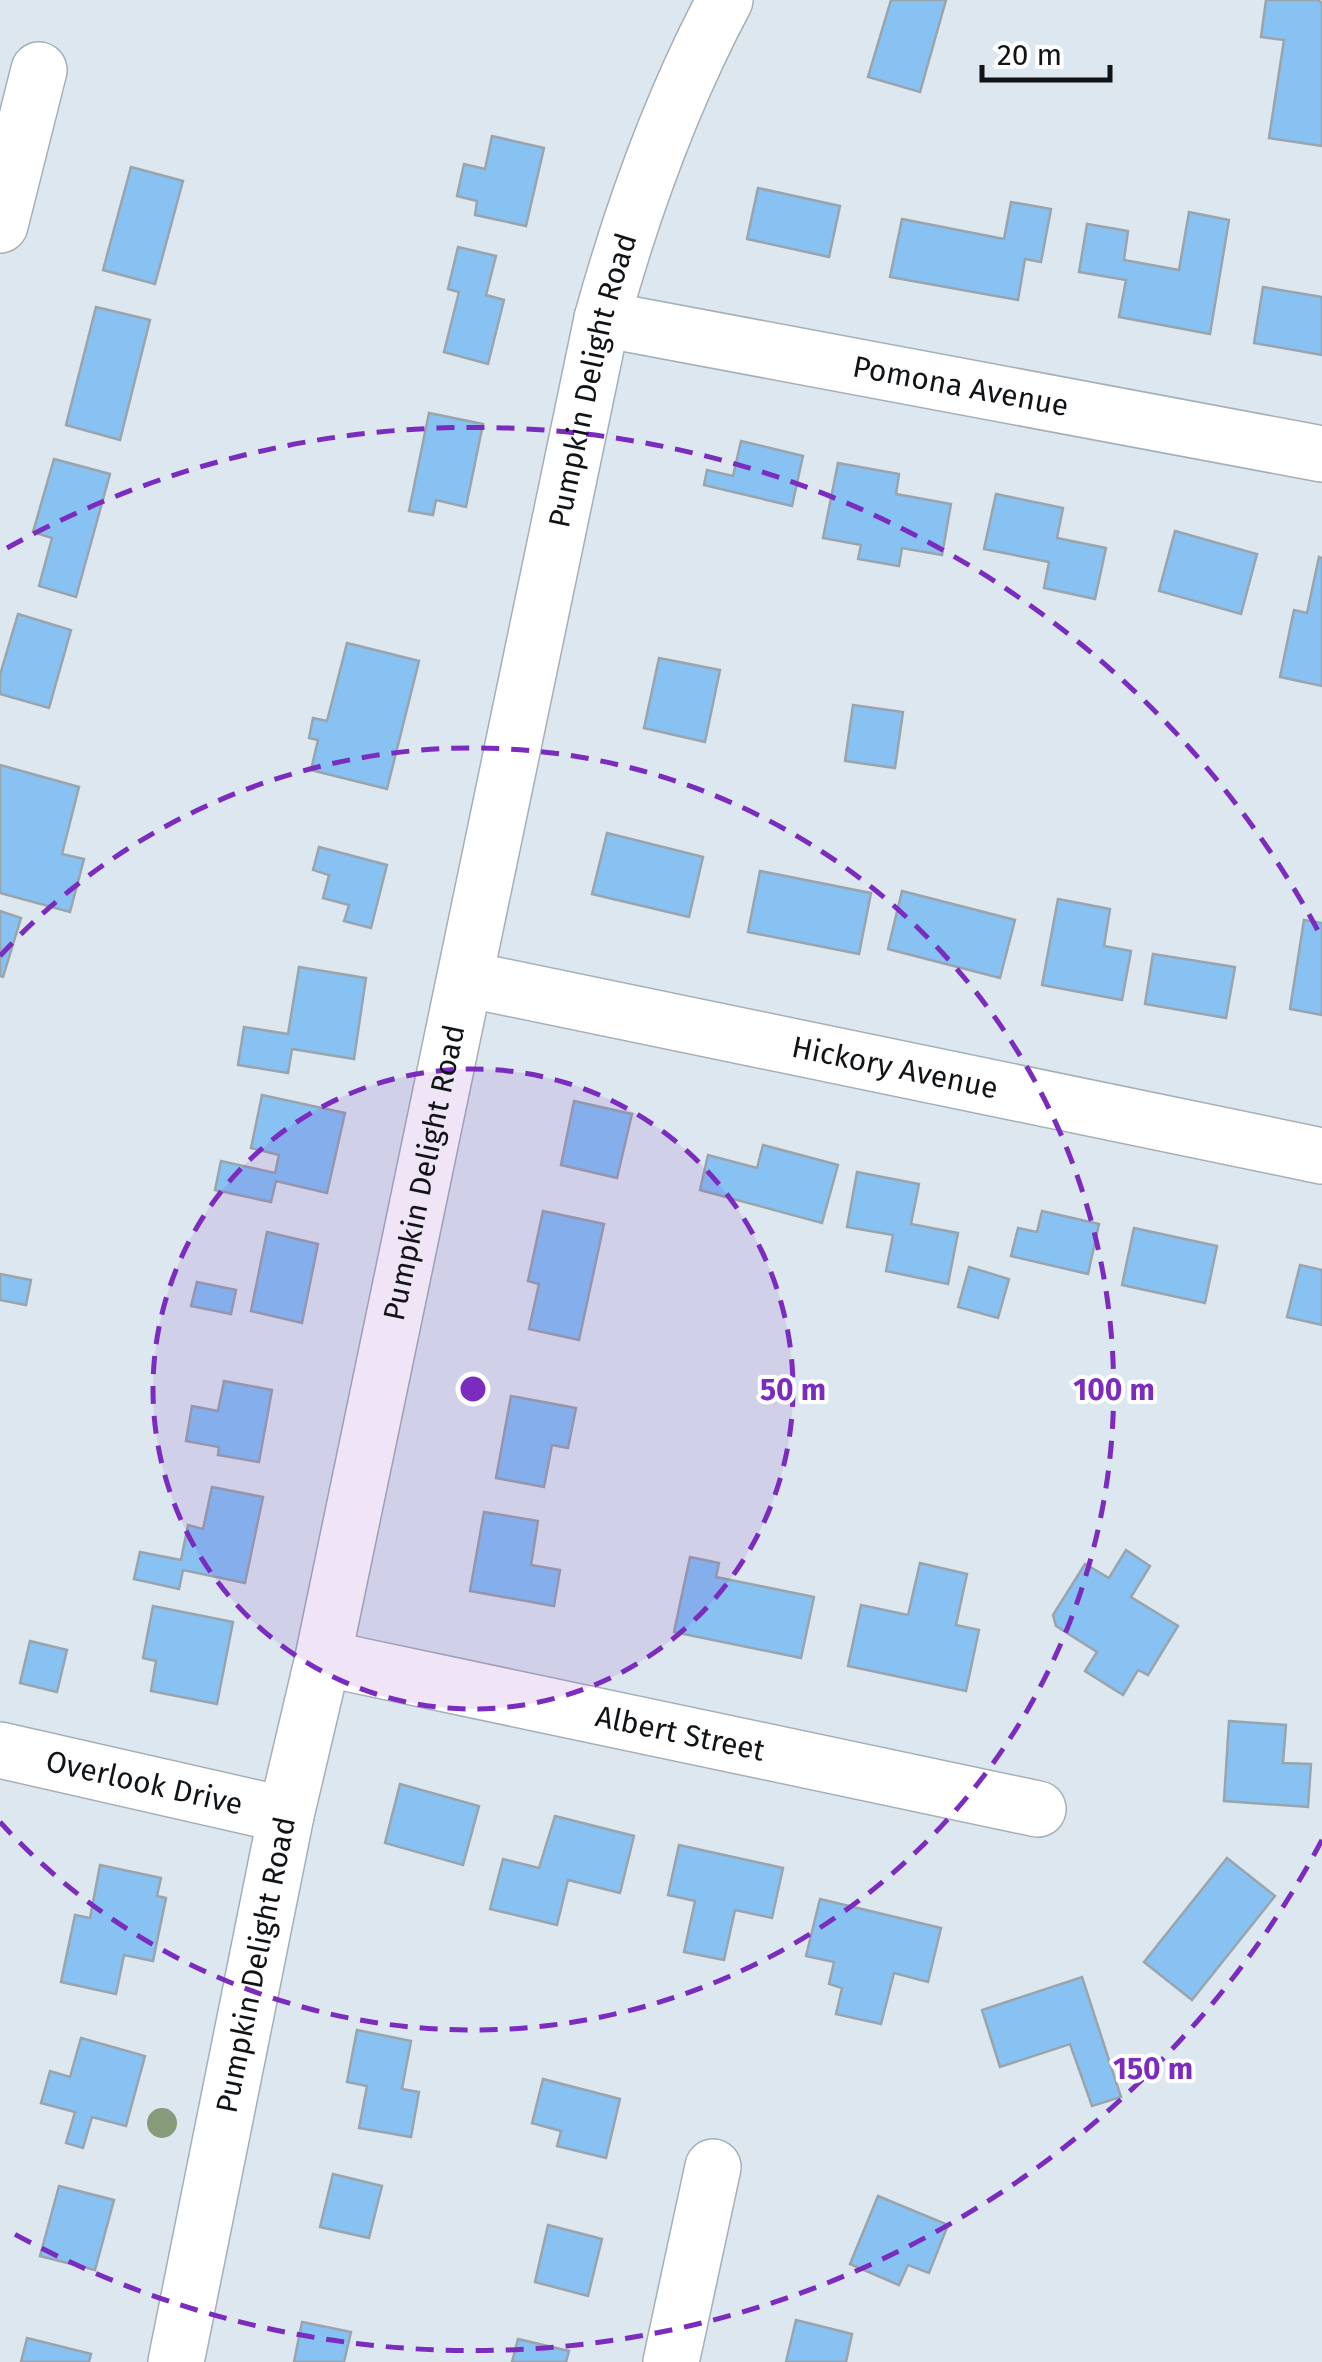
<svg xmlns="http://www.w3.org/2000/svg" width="1322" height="2362" font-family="'Fira Sans',sans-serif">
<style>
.building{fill:#87c2f3;stroke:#9aa4ac;stroke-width:2.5}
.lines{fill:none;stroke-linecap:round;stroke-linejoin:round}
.minor-casing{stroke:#a5afb7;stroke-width:58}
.minor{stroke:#fff;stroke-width:55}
.tree{fill:#859b7a}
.ring{fill:none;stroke:#7b2cbf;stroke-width:5;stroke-dasharray:18 12}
.labels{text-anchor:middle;stroke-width:8;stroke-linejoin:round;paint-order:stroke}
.street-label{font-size:30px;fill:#101417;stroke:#fff}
.centre{fill:#7b2cbf;stroke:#fff;stroke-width:5}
.ring-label{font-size:30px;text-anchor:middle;font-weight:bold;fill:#7b2cbf;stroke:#fff;stroke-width:8;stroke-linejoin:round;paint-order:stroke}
</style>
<rect width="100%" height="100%" fill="#dce7ef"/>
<!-- building -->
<g class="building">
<polygon points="891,0 946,0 920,92 868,77"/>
<polygon points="1266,0 1319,0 1322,4 1322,146 1269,138 1284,40 1261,37"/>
<polygon points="492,136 544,148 526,226 475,215 477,201 457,196 464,164 485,169"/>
<polygon points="131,167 183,181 155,284 103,270"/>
<polygon points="758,188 840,206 829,257 747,239"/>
<polygon points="1011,202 1051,209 1041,262 1025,259 1018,300 890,277 902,219 1004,239"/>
<polygon points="1189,212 1229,220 1210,334 1119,317 1126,280 1079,272 1087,224 1128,231 1124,260 1179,270"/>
<polygon points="458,247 496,256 486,295 504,300 488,364 444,352 459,292 448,289"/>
<polygon points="1263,287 1322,297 1322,355 1254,343"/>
<polygon points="96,307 150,320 120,440 66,425"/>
<polygon points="429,413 483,424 466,507 436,500 433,515 409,511"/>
<polygon points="741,441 803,456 792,506 704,485 707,470 733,476"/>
<polygon points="54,459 110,474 76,597 39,586 52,538 33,532"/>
<polygon points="838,463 899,474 896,494 951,504 942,555 902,548 899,566 858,559 861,545 823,538"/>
<polygon points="996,494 1063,508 1057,538 1106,548 1095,599 1044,588 1049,562 984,549"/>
<polygon points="1175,531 1257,554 1241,614 1159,591"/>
<polygon points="1319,557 1322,558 1322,686 1280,677 1294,610 1307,613"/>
<polygon points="18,614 71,630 49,708 0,694 0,675"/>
<polygon points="347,643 419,661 387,789 311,770 318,740 309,738 313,718 327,721"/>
<polygon points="659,658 720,670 705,742 644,728"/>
<polygon points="853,705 903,712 895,768 845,761"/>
<polygon points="0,765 79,787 62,854 84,859 70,912 0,893"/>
<polygon points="607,833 703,857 689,917 592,894"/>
<polygon points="319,847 387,865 371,928 344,921 349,905 323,898 329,875 313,870"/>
<polygon points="760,871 871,893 859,954 748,932"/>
<polygon points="902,891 1015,920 1000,978 888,949"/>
<polygon points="1058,899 1110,909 1104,946 1131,951 1122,1000 1042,985"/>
<polygon points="0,911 21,918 3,977 0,976"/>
<polygon points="1304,920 1322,923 1322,1015 1290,1009"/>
<polygon points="1153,954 1235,967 1226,1018 1145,1004"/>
<polygon points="299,967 366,978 354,1059 292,1049 288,1073 238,1065 244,1027 288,1034"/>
<polygon points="262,1095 345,1113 327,1193 276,1181 271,1202 215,1190 221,1161 275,1173 279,1155 251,1148"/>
<polygon points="574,1101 632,1114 617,1178 561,1165"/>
<polygon points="763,1145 838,1165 822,1223 700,1190 708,1155 757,1168"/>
<polygon points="857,1172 919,1184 911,1224 958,1233 948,1284 886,1271 893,1235 847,1227"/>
<polygon points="543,1211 604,1224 579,1340 529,1329 539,1284 528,1281"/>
<polygon points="1042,1211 1099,1224 1088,1274 1011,1256 1018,1228 1037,1232"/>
<polygon points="1134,1228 1217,1246 1205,1303 1122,1285"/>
<polygon points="267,1232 318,1244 302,1323 251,1311"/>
<polygon points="1300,1265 1322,1270 1322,1325 1287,1317"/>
<polygon points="969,1267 1009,1279 998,1318 958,1307"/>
<polygon points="0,1274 31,1280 26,1305 0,1300"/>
<polygon points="197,1282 236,1290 231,1314 191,1306"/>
<polygon points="224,1381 272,1390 259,1462 218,1455 219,1447 186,1441 192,1406 218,1411"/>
<polygon points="511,1396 576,1408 568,1448 552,1445 544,1487 496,1478"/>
<polygon points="212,1487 263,1497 245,1583 183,1570 179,1589 134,1579 140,1552 181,1560 188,1525 203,1529"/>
<polygon points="484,1512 538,1521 531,1565 560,1570 554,1606 470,1591"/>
<polygon points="1126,1550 1150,1566 1131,1597 1178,1626 1148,1675 1138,1670 1123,1695 1085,1671 1097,1652 1056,1626 1053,1615 1085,1564 1109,1578"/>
<polygon points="690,1557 719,1563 716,1577 814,1597 801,1658 674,1632"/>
<polygon points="920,1563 967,1574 956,1625 979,1630 966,1691 848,1666 861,1605 908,1615"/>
<polygon points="153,1606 233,1622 217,1704 151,1691 156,1661 143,1658"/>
<polygon points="30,1641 67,1650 57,1692 20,1683"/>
<polygon points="1229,1721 1286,1725 1283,1763 1311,1764 1308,1807 1224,1801"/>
<polygon points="400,1784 479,1806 463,1865 385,1843"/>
<polygon points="555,1816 634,1836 620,1893 568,1880 557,1925 490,1909 503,1859 539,1868"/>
<polygon points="679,1845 783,1868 772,1918 735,1910 724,1960 684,1952 695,1901 668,1895"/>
<polygon points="1227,1858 1275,1896 1192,2000 1144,1962"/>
<polygon points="100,1865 161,1878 157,1896 166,1898 153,1961 124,1955 116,1994 61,1982 75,1915 90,1918"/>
<polygon points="820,1899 941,1928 928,1982 894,1973 881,2024 836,2014 842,1988 829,1984 834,1962 806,1956"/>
<polygon points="1082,1977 1121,2097 1092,2106 1070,2044 1000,2067 982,2010"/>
<polygon points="357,2030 411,2041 402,2089 419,2092 411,2137 359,2128 367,2086 347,2082"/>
<polygon points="81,2038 145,2056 126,2126 92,2117 83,2148 66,2143 75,2112 41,2103 50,2071 70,2077"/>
<polygon points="543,2079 620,2099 606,2158 557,2146 561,2131 532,2123"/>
<polygon points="333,2174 382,2186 369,2238 320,2227"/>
<polygon points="59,2186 114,2200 95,2270 40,2256"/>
<polygon points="878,2196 948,2225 929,2273 908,2265 899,2285 850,2264"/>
<polygon points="548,2225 602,2239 588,2296 535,2282"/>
<polygon points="796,2320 852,2334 846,2362 786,2362"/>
<polygon points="302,2322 351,2332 344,2362 294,2362"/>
<polygon points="27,2338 91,2354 89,2362 21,2362"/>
<polygon points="518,2339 569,2351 566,2362 512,2362"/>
</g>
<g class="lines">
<!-- minor casing -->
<g class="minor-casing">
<g id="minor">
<polyline points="0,225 39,70"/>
<path id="s1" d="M602,319l720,135"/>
<path id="s2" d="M466,979l856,177"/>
<path id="s3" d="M323,1658l715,151"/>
<path id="s4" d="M0,1750l286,65"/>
<path id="s5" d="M176,2362l110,-547 37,-157 279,-1339c31,-112 69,-217 123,-319"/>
<polyline points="671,2362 713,2167"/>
</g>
</g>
<!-- minor -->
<use href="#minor" class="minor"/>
</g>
<!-- trees -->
<circle class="tree" cx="162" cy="2123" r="15"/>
<!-- distance rings -->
<circle cx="473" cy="1389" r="320" fill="#7b2cbf" fill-opacity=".12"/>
<g class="ring">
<circle cx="473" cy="1389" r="320"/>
<path d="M0 956A641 641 0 1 1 0 1822"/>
<path d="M1322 1840A961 961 0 0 1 7 2230M7 548A961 961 0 0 1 1322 938"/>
</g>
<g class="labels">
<!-- street labels -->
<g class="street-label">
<text dy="10" stroke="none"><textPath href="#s5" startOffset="2025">Pumpkin Delight Road</textPath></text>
<text dy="10" stroke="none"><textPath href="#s1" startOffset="365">Pomona Avenue</textPath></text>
<text dy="10" stroke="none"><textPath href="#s2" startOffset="438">Hickory Avenue</textPath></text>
<text dy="10" stroke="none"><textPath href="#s5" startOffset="1215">Pumpkin Delight Road</textPath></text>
<text dy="10" stroke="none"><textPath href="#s3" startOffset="365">Albert Street</textPath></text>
<text dy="10" stroke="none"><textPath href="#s4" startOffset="148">Overlook Drive</textPath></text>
<text dy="10" stroke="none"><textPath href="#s5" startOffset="405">Pumpkin Delight Road</textPath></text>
</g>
</g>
<circle cx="473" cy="1389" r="15" class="centre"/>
<g class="ring-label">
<text x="793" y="1400">50 m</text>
<text x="1114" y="1400">100 m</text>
<text x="1153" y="2079">150 m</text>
</g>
<!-- scale -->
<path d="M982 65v15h128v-15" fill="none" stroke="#101417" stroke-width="5"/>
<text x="997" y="65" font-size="30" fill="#101417" stroke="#ffffff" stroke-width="8" paint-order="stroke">20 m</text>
</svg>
